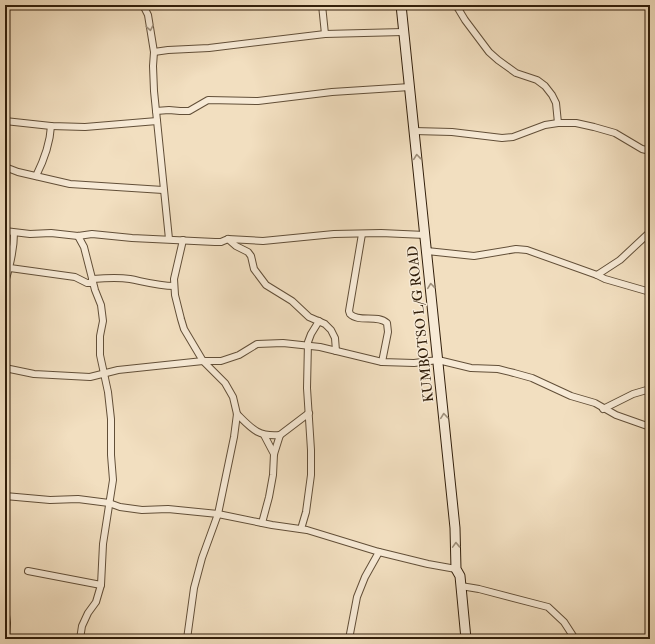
<svg xmlns="http://www.w3.org/2000/svg" width="655" height="644" font-family="'IM FELL Double Pica',serif">
<style>
.lines{fill:none;stroke-linecap:round;stroke-linejoin:round}
.minor-casing{stroke:#624f38;stroke-width:8}
.secondary-casing{stroke:#321f0b;stroke-width:11}
.minor{stroke:#f7ead6;stroke-width:6}
.secondary{stroke:#f7ead6;stroke-width:9}
.oneway{stroke:#9e8f7b}
.labels{text-anchor:middle;stroke-width:3;stroke-linejoin:round;paint-order:stroke}
.street-label{font-size:14px;fill:#321f0b;stroke:#f7ead6}
</style>
<rect width="100%" height="100%" fill="#f2dfc0"/>
<filter id="stains"><feTurbulence type="fractalNoise" baseFrequency=".005" numOctaves="4"/><feColorMatrix values="0 0 0 0 .2 0 0 0 0 .09 0 0 0 0 .02 0 0 0 .5 -.17"/></filter>
<radialGradient id="worn" r=".72"><stop offset=".6" stop-color="#630" stop-opacity="0"/><stop offset="1" stop-color="#630" stop-opacity=".3"/></radialGradient>
<g class="lines">
<!-- minor casing -->
<g class="minor-casing">
<g id="minor">
<polyline points="143,5 148,15 154,52 153,66 154,91 169,239"/>
<polyline points="322,5 325,34"/>
<polyline points="456,5 465,20 489,52 498,60 516,73 537,80 545,86 552,95 556,103 558,123"/>
<polyline points="5,9 6,5"/>
<polyline points="154,52 168,50 209,48 325,34 403,32"/>
<polyline points="156,111 169,110 180,111 189,111 208,100 258,101 332,92 410,87"/>
<polyline points="5,121 51,126 85,127 157,121"/>
<polyline points="414,131 452,132 502,138 513,137 545,125 558,123 576,123 594,127 615,133 642,149 650,151"/>
<polyline points="5,167 18,172 70,184 163,190"/>
<path d="M36,176c8,-16 14,-31 15,-50"/>
<polyline points="5,231 30,234 51,233 78,236 92,234 132,238 215,242 221,242 228,239 263,241 334,234 381,233 425,235"/>
<path d="M362,234l-13,77 1,3c9,9 27,0 37,9l1,9 -6,30"/>
<polyline points="78,236 84,247 95,290 101,305 103,321 100,336 100,355 108,392 111,419 111,455 113,480 103,544 101,585 96,602 88,613 82,626 80,639"/>
<polyline points="228,239 236,246 248,252 251,256 254,269 266,285 292,301 309,317 325,324 331,330 335,338 336,351"/>
<polyline points="183,240 174,279 175,295 181,319 184,329 203,361 225,383 233,397 237,414 234,437 218,514 202,558 194,588 187,639"/>
<polyline points="427,251 474,256 516,249 527,250 597,275 620,260 650,232"/>
<polyline points="10,268 75,277 87,283 93,283"/>
<polyline points="597,275 605,279 650,292"/>
<path d="M92,279c13,-1 25,-2 38,0 15,3 29,7 44,7"/>
<path d="M5,282c5,-16 9,-32 9,-49"/>
<polyline points="5,368 34,374 90,377 118,370 203,361 221,361 239,355 257,344 283,343 320,347 382,362 414,363 438,360 471,368 498,369 514,373 532,378 571,396 595,403 616,415 650,427"/>
<polyline points="603,409 633,394 650,389"/>
<path d="M237,414c15,15 21,23 43,21"/>
<polyline points="264,435 274,454"/>
<polyline points="5,496 50,500 78,499 109,503 120,507 142,510 168,509 218,514 272,525 307,530 379,552 428,564 456,569"/>
<polyline points="262,523 269,497 273,475 274,454 280,435 309,413"/>
<polyline points="301,529 306,512 311,475 311,450 307,388 308,342 311,334 319,321"/>
<polyline points="28,571 101,585"/>
<polyline points="461,586 479,589 548,607 564,622 575,639"/>
<polyline points="5,607 7,623 6,639"/>
<polyline points="349,639 357,597 365,577 379,552"/>
</g>
</g>
<!-- secondary casing -->
<g class="secondary-casing">
<polyline id="secondary" points="401,5 455,528 456,569 460,576 466,639"/>
</g>
<!-- minor -->
<use href="#minor" class="minor"/>
<!-- secondary -->
<use href="#secondary" class="secondary"/>
</g>
<!-- one-way arrows -->
<defs><path id="oneway-chevron" d="M-2-3.5L2.5 0L-2 3.5" fill="none" stroke-width="1.6" stroke-linecap="round" stroke-linejoin="round"/></defs>
<g class="oneway">
<use href="#oneway-chevron" transform="translate(150 28) rotate(80)"/>
<use href="#oneway-chevron" transform="translate(417 157) rotate(-96)"/>
<use href="#oneway-chevron" transform="translate(431 286) rotate(-96)"/>
<use href="#oneway-chevron" transform="translate(444 416) rotate(-96)"/>
<use href="#oneway-chevron" transform="translate(456 545) rotate(-92)"/>
</g>
<g class="labels">
<!-- street labels -->
<g class="street-label">
<text transform="translate(420 324) rotate(-96)" y="5">KUMBOTSO L/G ROAD</text>
</g>
</g>
<!-- margin -->
<rect width="655" height="644" fill="none" stroke="#f2dfc0" stroke-width="20"/>
<rect x="6" y="6" width="643" height="632" fill="none" stroke="#321f0b" stroke-width="2"/>
<rect x="10" y="10" width="635" height="624" fill="none" stroke="#321f0b"/>
<rect width="100%" height="100%" filter="url(#stains)"/>
<rect width="100%" height="100%" fill="url(#worn)"/>
</svg>
